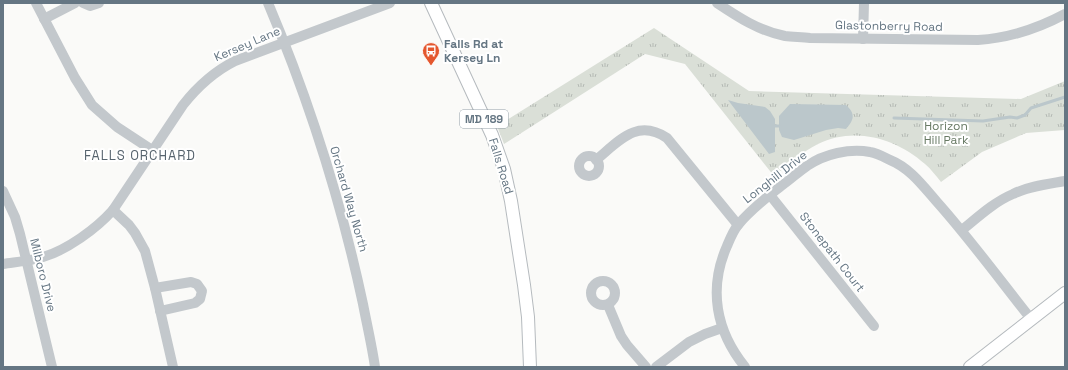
<svg xmlns="http://www.w3.org/2000/svg" width="1068" height="370" font-family="'Space Grotesk',sans-serif">
<style>
.park{fill:url(#park-tufts)}
.water{fill:#bbc7cb}
.lines{fill:none;stroke-linecap:round;stroke-linejoin:round}
.stream{stroke:#bbc7cb;stroke-width:3}
.major-casing{stroke:#b5babe;stroke-width:14}
.minor{stroke:#c3c8cc;stroke-width:10}
.major{stroke:#fff;stroke-width:12}
.labels{text-anchor:middle;stroke-width:4;stroke-linejoin:round;paint-order:stroke}
.shield{fill:#fff;stroke:#939fa8;stroke-width:1}
.shield-label{font-size:11px;font-weight:bold;fill:#657683}
.street-label{font-size:12px;fill:#657683;stroke:#fff}
.poi-label{font-size:12px;font-weight:bold;fill:#657683;stroke:#fff;text-anchor:start}
.park-label{font-size:12px;fill:#687a64;stroke:#fff}
.neighbourhood-label{font-size:13px;letter-spacing:1px;fill:#57646e;stroke:#fff}
</style>
<defs>
<pattern id="park-tufts" width="24" height="20" patternUnits="userSpaceOnUse"><rect width="24" height="20" fill="#dadfd7"/><path d="M3 7l-1-3M5 7V3M7 7l1-3M15 17l-1-3M17 17v-4M19 17l1-3" fill="none" stroke="#b4b9b4"/></pattern>
</defs>
<rect width="100%" height="100%" fill="#fafaf8"/>
<!-- park -->
<path class="park" d="M654,28l95,63 272,8 44,-18v49l-39,3 -44,19 -41,30c-5,-6 -10,-13 -16,-18 -29,-26 -71,-38 -107,-20 -16,8 -30,21 -44,32l-89,-112 -40,-10 -141,90 -7,-18z"/>
<!-- water -->
<g class="water">
<polygon points="728,100 738,103 765,107 770,111 775,119 775,152 769,154"/>
<path d="M790,104l56,1c10,9 8,15 0,24l-8,-1 -12,2 -32,10 -12,-3 -3,-7v-14z"/>
</g>
<g class="lines">
<!-- stream -->
<g class="stream">
<polyline points="894,118 983,121 1010,117 1017,118 1025,115 1031,108 1065,97"/>
<polyline points="775,126 779,126"/>
</g>
<!-- major casing -->
<g class="major-casing">
<g id="major">
<polyline points="431,3 492,135 504,169 511,201 524,285 528,317 530,367"/>
<polyline points="970,367 1065,293"/>
</g>
</g>
<!-- minor -->
<g class="minor">
<polyline points="36,3 75,78 92,105 117,127 152,150"/>
<polyline points="83,3 90,6 99,3"/>
<path d="M268,3c41,97 73,198 95,301 4,21 9,42 12,63"/>
<path d="M717,3c21,14 42,28 68,33 8,1 17,1 25,2l168,2c32,-2 59,-11 87,-26"/>
<polyline points="44,19 75,3"/>
<polyline points="863,39 864,3"/>
<circle cx="589" cy="166" r="10"/>
<path d="M596,160c23,-19 41,-42 71,-22l71,87"/>
<polyline points="3,191 15,217 20,234 52,367"/>
<polyline points="770,195 874,326"/>
<polyline points="113,210 129,225 135,233 145,251 155,288 173,367"/>
<path d="M962,230c16,-13 32,-28 51,-36 16,-8 35,-10 52,-13"/>
<path d="M3,264c13,-2 27,-3 40,-7 24,-7 53,-28 70,-47l70,-105c15,-19 30,-33 52,-44l155,-58"/>
<circle cx="603" cy="293" r="12"/>
<polyline points="155,288 191,282 197,284 202,291 200,299 195,303 160,311"/>
<polyline points="608,305 621,336 627,345 646,367"/>
<polyline points="656,367 689,342 705,334 722,328"/>
<path d="M745,367c-29,-36 -37,-78 -18,-121 3,-7 6,-15 11,-21 12,-15 28,-27 43,-39 9,-6 17,-14 26,-20 17,-12 43,-18 63,-14 7,1 14,5 20,8 20,8 33,26 47,42 33,37 63,78 94,117"/>
</g>
<!-- major -->
<use href="#major" class="major"/>
</g>
<!-- icons -->
<defs>
<g id="bus-pin" transform="scale(0.9)"><path d="M0 17L-7.5 6A9.5 9.5 0 1 1 7.5 6Z" fill="#e4572e" stroke="#fff"/><path d="M-5-6H5V4H4V6H2V4H-2V6H-4V4H-5ZM-3.5-4V0h7V-4ZM-3.5 1.2v1.5H-2V1.2ZM2 1.2v1.5H3.5V1.2Z" fill="#fff"/></g>
</defs>
<g fill-rule="evenodd">
<use href="#bus-pin" x="431" y="51"/>
</g>
<g class="labels">
<!-- shield labels -->
<rect class="shield" x="460" y="110" width="48" height="18" rx="3"/>
<g class="shield-label">
<text x="484" y="123">MD 189</text>
</g>
<!-- street labels -->
<g class="street-label">
<text transform="translate(889 26) rotate(1)" y="4">Glastonberry Road</text>
<text transform="translate(247 44) rotate(-23)" y="4">Kersey Lane</text>
<text transform="translate(501 166) rotate(73)" y="4">Falls Road</text>
<text transform="translate(775 177) rotate(-38)" y="4">Longhill Drive</text>
<text transform="translate(349 199) rotate(74)" y="4">Orchard Way North</text>
<text transform="translate(832 252) rotate(52)" y="4">Stonepath Court</text>
<text transform="translate(43 275) rotate(76)" y="4">Milboro Drive</text>
</g>
<!-- poi labels -->
<g class="poi-label">
<text x="444" y="48">Falls Rd at<tspan x="444" dy="14">Kersey Ln</tspan></text>
</g>
<!-- park labels -->
<g class="park-label">
<text x="946" y="130">Horizon<tspan x="946" dy="14">Hill Park</tspan></text>
</g>
<!-- neighbourhood labels -->
<g class="neighbourhood-label">
<text x="140" y="160">FALLS ORCHARD</text>
</g>
</g>
<!-- border -->
<rect width="1068" height="370" fill="none" stroke="#657683" stroke-width="8"/>
</svg>
